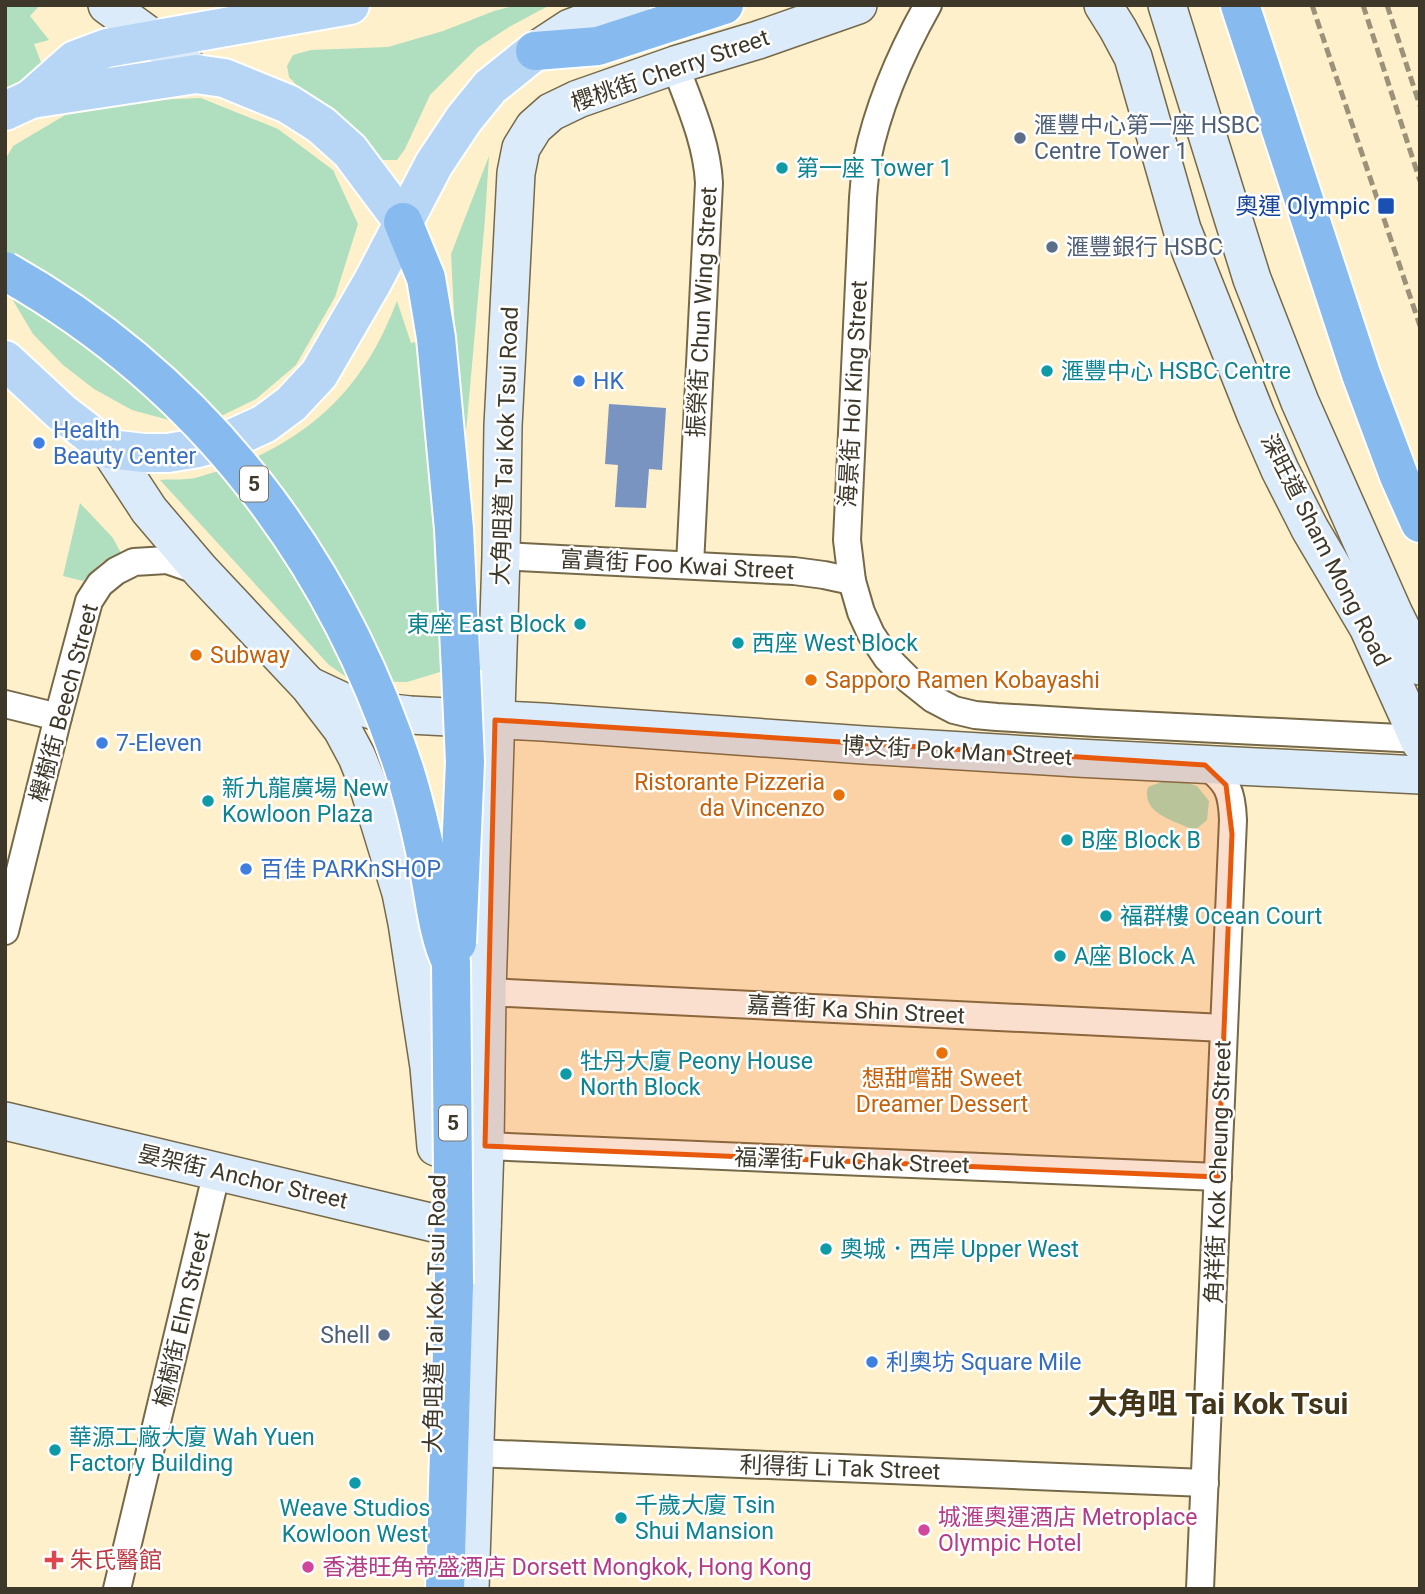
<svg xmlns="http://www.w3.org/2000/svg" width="1425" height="1594" viewBox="0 0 1425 1594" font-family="Roboto,'Noto Sans TC',sans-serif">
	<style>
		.green { fill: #afdfbf }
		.water { fill: #7a94c1 }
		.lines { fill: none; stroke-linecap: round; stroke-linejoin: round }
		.street-casing { stroke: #766949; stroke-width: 30 }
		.secondary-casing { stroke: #766949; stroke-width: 40 }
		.primary-casing { stroke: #fff; stroke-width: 42 }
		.highway-casing { stroke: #fff; stroke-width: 42 }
		.street { stroke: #fff; stroke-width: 26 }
		.secondary { stroke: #dbebfa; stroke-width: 37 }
		.primary { stroke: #b7d6f5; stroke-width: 38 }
		.highway { stroke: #87bbef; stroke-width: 38 }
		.rail { stroke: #9c9279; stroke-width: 5; stroke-dasharray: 10 5; stroke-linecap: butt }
		.highway-bridge-casing { stroke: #fff; stroke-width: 42; stroke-linecap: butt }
		.highway-bridge { stroke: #87bbef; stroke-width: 38 }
		.marked { fill: #e8590c; fill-opacity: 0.2; stroke: #e8590c; stroke-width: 5; stroke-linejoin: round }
		.service-dot { fill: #5c6f8a; stroke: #fff; stroke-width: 2.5 }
		.culture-dot { fill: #0f9aa8; stroke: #fff; stroke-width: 2.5 }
		.transit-dot { fill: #1a4fb4; stroke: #fff; stroke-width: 2.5 }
		.shop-dot { fill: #3f7fe0; stroke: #fff; stroke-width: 2.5 }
		.food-dot { fill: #e8710a; stroke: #fff; stroke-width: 2.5 }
		.hotel-dot { fill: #d1479c; stroke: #fff; stroke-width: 2.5 }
		.health-dot { fill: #e0444e; stroke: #fff; stroke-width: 2.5 }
		.labels { text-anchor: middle; stroke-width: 5; stroke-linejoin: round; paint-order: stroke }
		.shield { fill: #fff; stroke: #78746a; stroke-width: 2 }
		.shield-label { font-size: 21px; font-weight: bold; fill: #3e382a }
		.street-label { font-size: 23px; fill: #3e382a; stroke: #fff }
		.service-label { font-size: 23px; fill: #4e5e75; stroke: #fff; text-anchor: start }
		.culture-label { font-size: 23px; fill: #0d838f; stroke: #fff; text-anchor: start }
		.transit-label { font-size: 23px; fill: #164399; stroke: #fff; text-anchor: end }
		.shop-label { font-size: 23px; fill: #366cbe; stroke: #fff; text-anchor: start }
		.food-label { font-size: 23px; fill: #c56008; stroke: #fff; text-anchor: start }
		.hotel-label { font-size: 23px; fill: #b23c85; stroke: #fff; text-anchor: start }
		.health-label { font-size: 23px; fill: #be3a42; stroke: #fff; text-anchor: start }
		.district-label { font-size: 30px; font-weight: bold; fill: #433618; stroke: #fff }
	</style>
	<rect width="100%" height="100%" fill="#fff0cc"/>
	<g class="green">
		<polygon points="5,5 40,5 30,16 49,40 34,44 44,70 5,90"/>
		<polygon points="516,5 550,5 509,27 477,48 430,95 405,149 397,160 382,160 347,122 302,91 289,77 287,66 293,55 311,50 388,47 443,31 494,11"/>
		<polygon points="201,98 278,129 333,170 358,224 335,297 296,365 256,399 211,421 176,422 132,410 94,389 63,365 33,334 5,287 5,160 13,146 67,114 124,101"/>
		<path d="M489 156 485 219 462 477 450 669 407 682 352 681 329 665 160 480C169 479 179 480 187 479 194 479 201 476 208 474 267 459 325 423 360 372 376 350 387 326 397 301L411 343 455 334 451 254Z"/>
		<polygon points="80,503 113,538 121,553 102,562 83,581 63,576"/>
		<path d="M1172 778 1197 786 1209 801 1207 820 1195 830C1176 822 1140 813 1148 787Z"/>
	</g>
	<polygon class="water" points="609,404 666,408 662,470 649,469 646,508 615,507 618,465 605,464"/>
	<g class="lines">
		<defs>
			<g id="street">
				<path d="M928 5C901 53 878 106 867 160 865 173 864 185 863 198L847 540 852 581 861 612 871 634 887 658 908 679 933 699 954 710 975 715 997 717 1097 723 1420 739"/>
				<path d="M675 65C689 103 707 142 709 183L690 565"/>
				<polyline points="501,556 794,571 824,575 852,581"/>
				<polyline points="5,704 58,717"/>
				<polyline points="5,931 58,717 89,601 100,584 116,571 134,562 167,560 199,571"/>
				<polyline points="487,992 1224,1028"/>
				<polyline points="485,1146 1218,1177"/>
				<polyline points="475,1453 1205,1483"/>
				<polyline points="117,1589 217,1171"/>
				<path d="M1200 1589 1233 820C1232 792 1228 782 1205 765"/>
			</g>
			<g id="secondary">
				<polyline points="107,5 155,40 196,74"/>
				<polyline points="1103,5 1118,29 1133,57 1182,229 1256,415 1280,470 1310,529 1368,627 1420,742"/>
				<polyline points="1167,5 1252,279 1300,402 1394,614 1420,666"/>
				<polyline points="535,51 570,28 631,5"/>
				<polyline points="109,449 149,510 201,571 309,686 342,729 357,757 367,782 401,893 407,923 429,1067 436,1147"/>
				<polyline points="310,686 344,702 375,711 410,715 543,722 864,745 1077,758 1420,775"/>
				<polyline points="5,1121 438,1224 482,1226"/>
				<polyline points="470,1589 485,1146 487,992 501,556 503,426 516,173 521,148 534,127 551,112 578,99 675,65 758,40 858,5"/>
			</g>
			<g id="primary">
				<polyline points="31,99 196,74 224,78 288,104 321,125 350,151 403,222"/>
				<polyline points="5,111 31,99 75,60 107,48 350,5"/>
				<polyline points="5,360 61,412 109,449 144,453 168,453 198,448 231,439 264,424 291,404 319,374 373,281 434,164 464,119 490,87 535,51"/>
			</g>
			<g id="highway">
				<polyline points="1240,5 1361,374 1399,476 1420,523"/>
				<polyline points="535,51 598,46 724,5"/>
				<polyline points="403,222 426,278 436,338 454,529 461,671"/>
				<polyline points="445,1589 454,1284"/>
			</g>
		</defs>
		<use href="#street" class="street-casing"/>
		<use href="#secondary" class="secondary-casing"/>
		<use href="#primary" class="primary-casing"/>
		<use href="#highway" class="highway-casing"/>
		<use href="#street" class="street"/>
		<use href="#secondary" class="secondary"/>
		<use href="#primary" class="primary"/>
		<use href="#highway" class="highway"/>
		<g class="rail">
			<polyline points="1312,5 1420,326"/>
			<polyline points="1363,5 1420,181"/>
			<polyline points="1387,5 1420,106"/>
		</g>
		<defs>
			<g id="highway-bridge">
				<path d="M5 271C202 382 336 558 405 772 416 807 424 844 431 880 436 908 439 936 451 962L454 1284"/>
				<polyline points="457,943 465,762 461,671"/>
			</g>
		</defs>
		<use href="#highway-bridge" class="highway-bridge-casing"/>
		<use href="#highway-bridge" class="highway-bridge"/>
	</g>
	<path class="marked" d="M495 720 1205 765 1226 785 1232 834 1218 1177 485 1146Z"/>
	<g class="service-dot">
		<circle cx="1020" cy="138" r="7"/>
		<circle cx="1052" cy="247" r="7"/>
		<circle cx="384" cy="1335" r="7"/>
	</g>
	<g class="culture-dot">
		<circle cx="782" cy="168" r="7"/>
		<circle cx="1047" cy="371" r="7"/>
		<circle cx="580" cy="624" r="7"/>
		<circle cx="738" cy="643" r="7"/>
		<circle cx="208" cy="801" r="7"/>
		<circle cx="1067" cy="840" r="7"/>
		<circle cx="1106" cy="916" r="7"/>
		<circle cx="1060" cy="956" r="7"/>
		<circle cx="566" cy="1074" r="7"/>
		<circle cx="826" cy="1249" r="7"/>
		<circle cx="55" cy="1450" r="7"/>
		<circle cx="355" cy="1483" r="7"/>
		<circle cx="621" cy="1518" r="7"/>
	</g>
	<rect class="transit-dot" x="1377" y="197" width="18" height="18" rx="3.5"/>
	<g class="shop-dot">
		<circle cx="579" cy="381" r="7"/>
		<circle cx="39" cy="443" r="7"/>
		<circle cx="102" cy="743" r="7"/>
		<circle cx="246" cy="869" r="7"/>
		<circle cx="872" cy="1362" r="7"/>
	</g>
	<g class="food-dot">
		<circle cx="196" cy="655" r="7"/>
		<circle cx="811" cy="680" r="7"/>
		<circle cx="839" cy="795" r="7"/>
		<circle cx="942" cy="1053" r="7"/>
	</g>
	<g class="hotel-dot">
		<circle cx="924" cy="1530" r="7"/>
		<circle cx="308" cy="1567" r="7"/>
	</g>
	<path class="health-dot" d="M50.5 1549.5h7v7h7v7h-7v7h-7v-7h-7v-7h7z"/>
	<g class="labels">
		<g class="shield">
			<rect x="240" y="466.5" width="28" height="35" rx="5"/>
			<rect x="439" y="1105.5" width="28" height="35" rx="5"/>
		</g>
		<g class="shield-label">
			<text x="254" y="491">5</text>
			<text x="453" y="1130">5</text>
		</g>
		<g class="street-label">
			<text transform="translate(670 70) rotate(-19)" y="8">櫻桃街 Cherry Street</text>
			<text transform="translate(702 312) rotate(-87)" y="8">振榮街 Chun Wing Street</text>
			<text transform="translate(853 394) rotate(-87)" y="8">海景街 Hoi King Street</text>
			<text transform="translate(505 446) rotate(-88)" y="8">大角咀道 Tai Kok Tsui Road</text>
			<text transform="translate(1326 550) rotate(63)" y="8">深旺道 Sham Mong Road</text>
			<text transform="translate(677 565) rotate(3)" y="8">富貴街 Foo Kwai Street</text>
			<text transform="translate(64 703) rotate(-75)" y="8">櫸樹街 Beech Street</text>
			<text transform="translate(957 751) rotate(3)" y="8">博文街 Pok Man Street</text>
			<text transform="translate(856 1010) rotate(3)" y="8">嘉善街 Ka Shin Street</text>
			<text transform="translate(852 1161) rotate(2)" y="8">福澤街 Fuk Chak Street</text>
			<text transform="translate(1218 1172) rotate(-88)" y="8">角祥街 Kok Cheung Street</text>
			<text transform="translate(243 1177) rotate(13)" y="8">晏架街 Anchor Street</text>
			<text transform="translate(435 1314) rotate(-89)" y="8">大角咀道 Tai Kok Tsui Road</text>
			<text transform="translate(182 1319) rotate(-77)" y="8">榆樹街 Elm Street</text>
			<text transform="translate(840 1468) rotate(2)" y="8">利得街 Li Tak Street</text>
		</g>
		<g class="service-label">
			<text x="1034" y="133">滙豐中心第一座 HSBC<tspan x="1034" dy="26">Centre Tower 1</tspan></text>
			<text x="1066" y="255">滙豐銀行 HSBC</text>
			<text x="370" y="1343" text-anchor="end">Shell</text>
		</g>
		<g class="culture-label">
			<text x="796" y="176">第一座 Tower 1</text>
			<text x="1061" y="379">滙豐中心 HSBC Centre</text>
			<text x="566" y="632" text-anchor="end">東座 East Block</text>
			<text x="752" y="651">西座 West Block</text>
			<text x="222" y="796">新九龍廣場 New<tspan x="222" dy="26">Kowloon Plaza</tspan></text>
			<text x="1081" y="848">B座 Block B</text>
			<text x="1120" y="924">福群樓 Ocean Court</text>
			<text x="1074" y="964">A座 Block A</text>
			<text x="580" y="1069">牡丹大廈 Peony House<tspan x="580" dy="26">North Block</tspan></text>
			<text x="840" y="1257">奧城．西岸 Upper West</text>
			<text x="69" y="1445">華源工廠大廈 Wah Yuen<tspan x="69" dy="26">Factory Building</tspan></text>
			<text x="635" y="1513">千歲大廈 Tsin<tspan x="635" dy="26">Shui Mansion</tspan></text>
			<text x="355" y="1516" text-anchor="middle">Weave Studios<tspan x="355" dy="26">Kowloon West</tspan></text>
		</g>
		<g class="transit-label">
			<text x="1370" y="214">奧運 Olympic</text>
		</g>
		<g class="shop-label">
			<text x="593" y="389">HK</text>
			<text x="53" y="438">Health<tspan x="53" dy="26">Beauty Center</tspan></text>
			<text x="116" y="751">7-Eleven</text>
			<text x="260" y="877">百佳 PARKnSHOP</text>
			<text x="886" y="1370">利奧坊 Square Mile</text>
		</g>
		<g class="food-label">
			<text x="210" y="663">Subway</text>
			<text x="825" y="688">Sapporo Ramen Kobayashi</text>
			<text x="825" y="790" text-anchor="end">Ristorante Pizzeria<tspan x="825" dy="26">da Vincenzo</tspan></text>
			<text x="942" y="1086" text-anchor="middle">想甜嚐甜 Sweet<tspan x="942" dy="26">Dreamer Dessert</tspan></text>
		</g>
		<g class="hotel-label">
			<text x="938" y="1525">城滙奧運酒店 Metroplace<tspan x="938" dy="26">Olympic Hotel</tspan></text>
			<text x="322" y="1575">香港旺角帝盛酒店 Dorsett Mongkok, Hong Kong</text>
		</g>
		<g class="health-label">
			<text x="70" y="1568">朱氏醫館</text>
		</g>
		<g class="district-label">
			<text x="1218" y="1414">大角咀 Tai Kok Tsui</text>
		</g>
	</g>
	<rect width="1425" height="1594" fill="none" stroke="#3e382a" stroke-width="14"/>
</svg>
